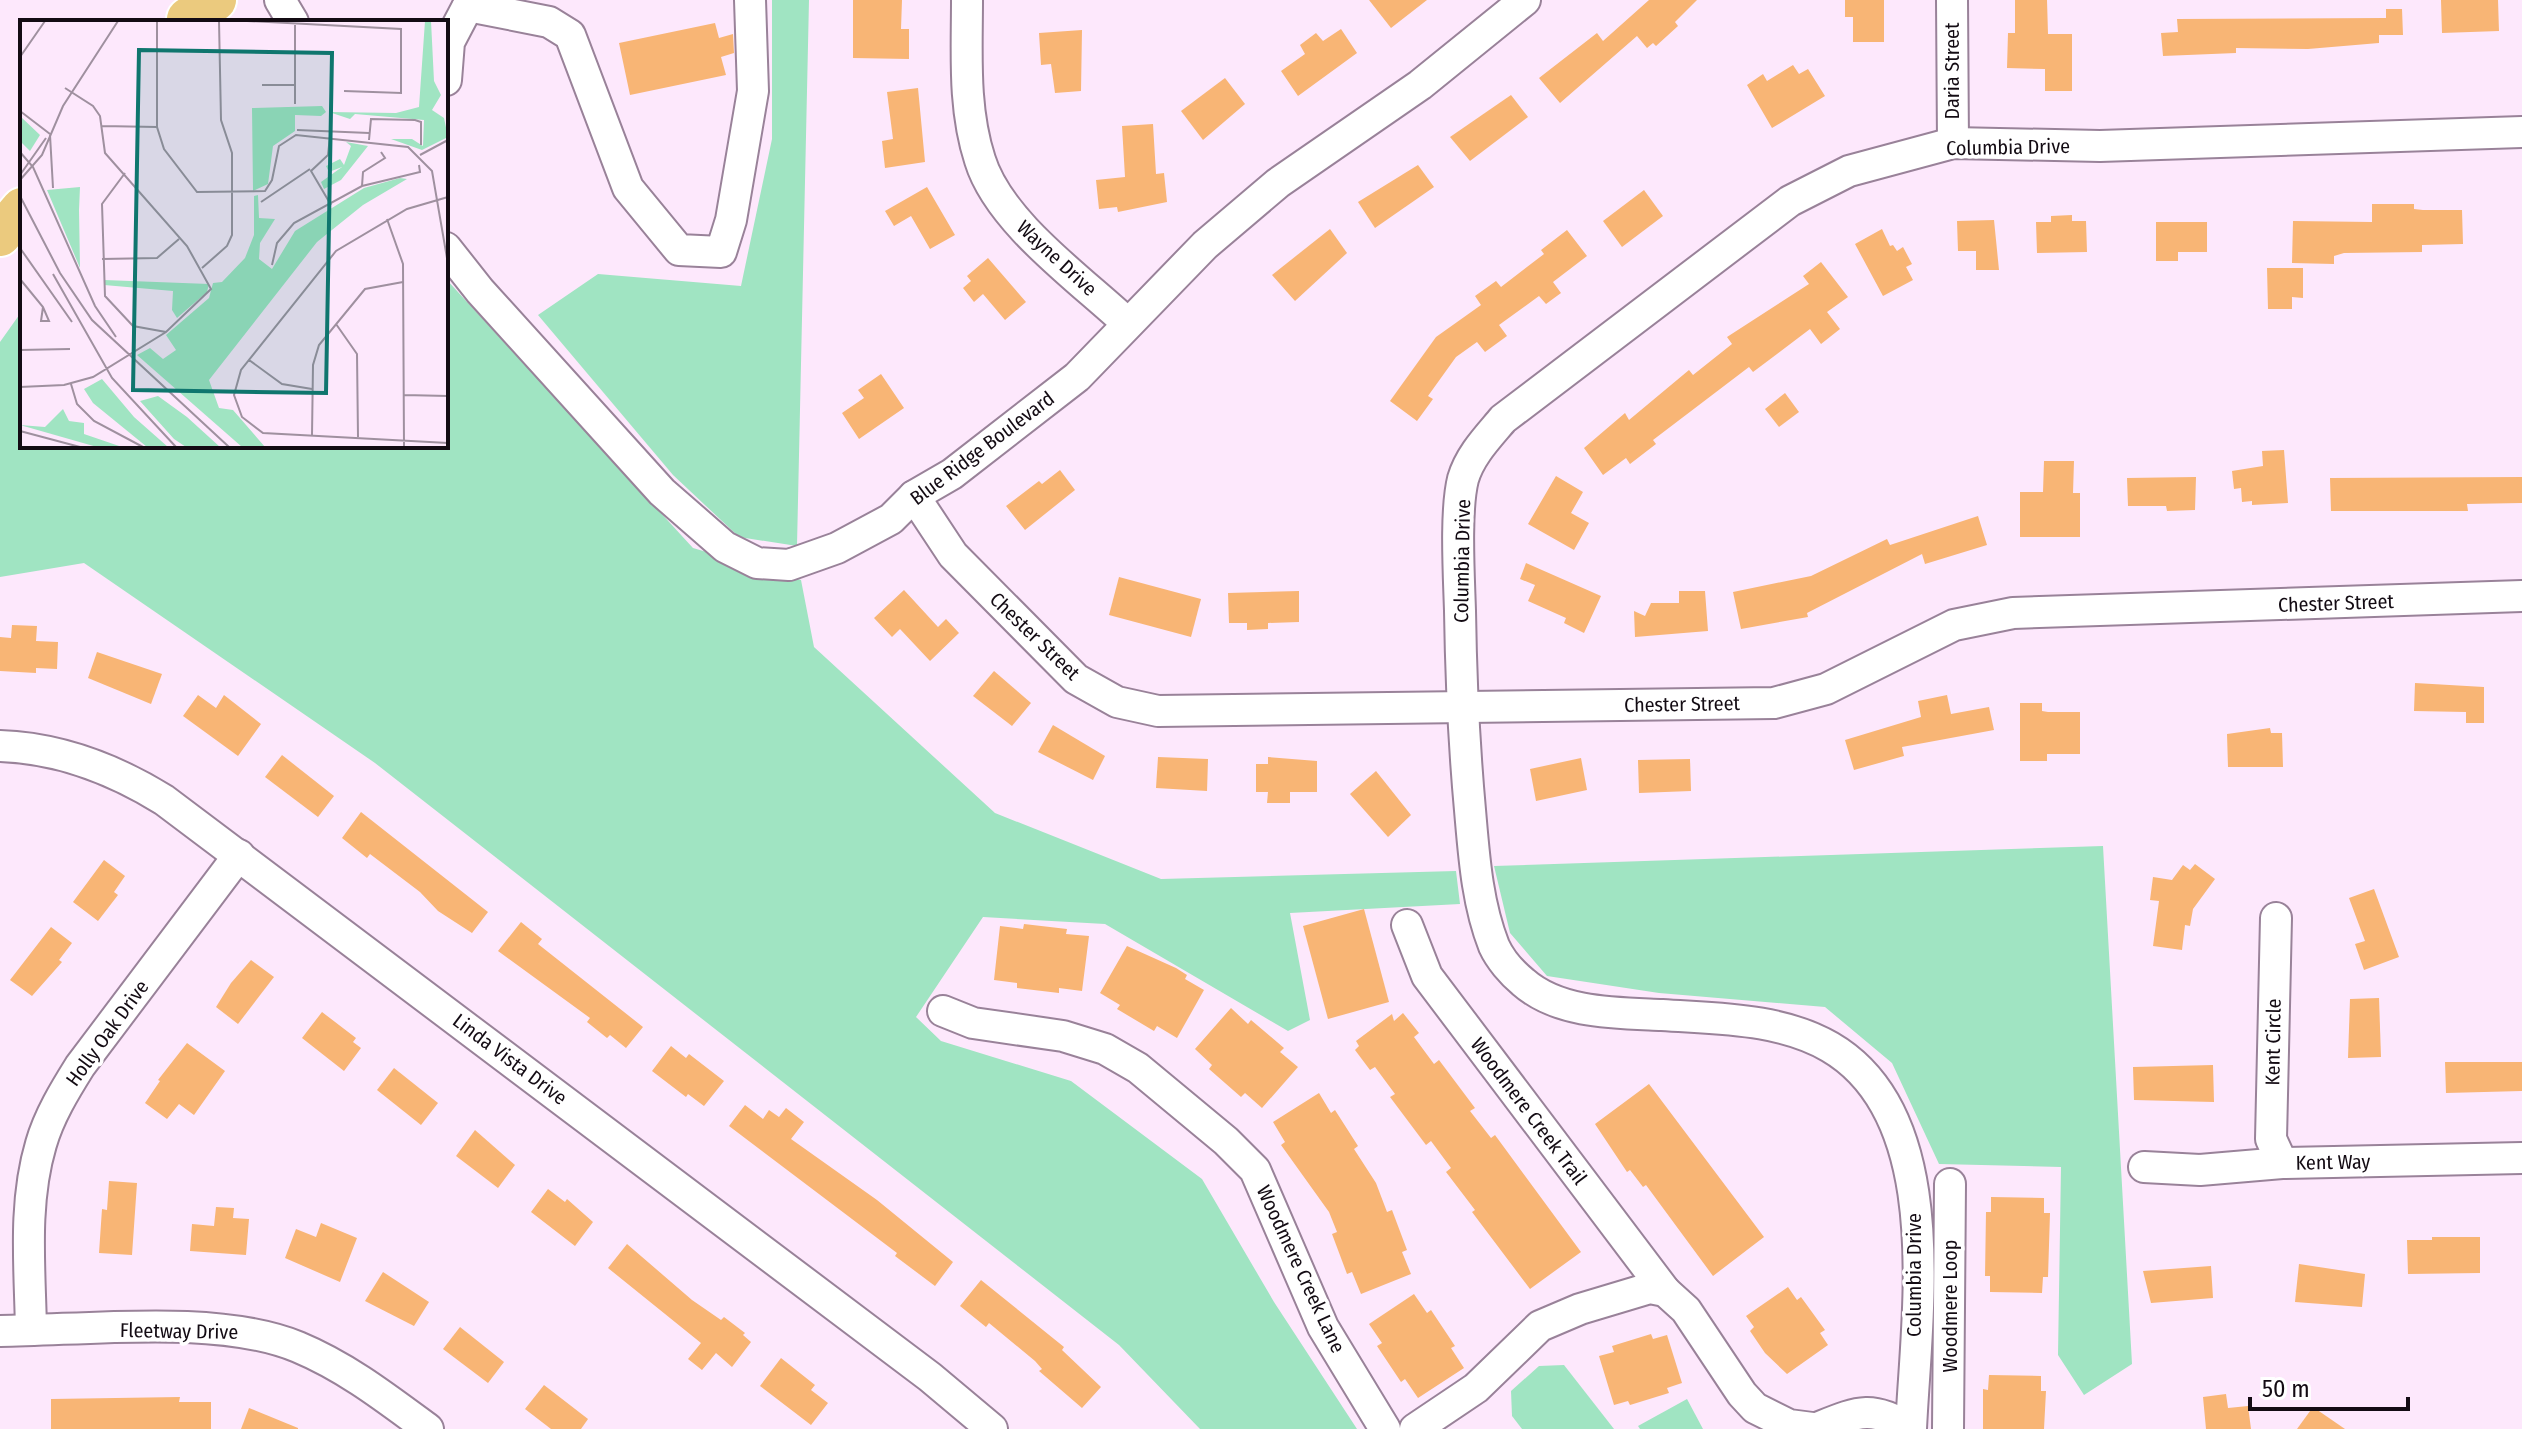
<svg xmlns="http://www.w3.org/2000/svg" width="2522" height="1429" viewBox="0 0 2522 1429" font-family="'Fira Sans Condensed',sans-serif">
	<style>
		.green { fill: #a0e4c2 }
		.building { fill: #f8b575 }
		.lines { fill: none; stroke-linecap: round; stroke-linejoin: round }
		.minor-casing { stroke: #998299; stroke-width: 34 }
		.highway-casing { stroke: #fff; stroke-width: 46 }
		.minor { stroke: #fff; stroke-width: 30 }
		.highway { stroke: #ebca7e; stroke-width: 42 }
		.labels { text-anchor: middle; stroke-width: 7; stroke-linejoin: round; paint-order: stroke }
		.street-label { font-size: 20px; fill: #130b13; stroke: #fff }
		.inset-road { fill: none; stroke: #9f909f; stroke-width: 2 }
		.view { fill: #0f766e; fill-opacity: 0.15; stroke: #0f766e; stroke-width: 4 }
		.inset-edge { fill: none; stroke: #130b13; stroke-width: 4 }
	</style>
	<rect width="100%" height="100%" fill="#fde8fc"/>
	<g class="green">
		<polygon points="772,0 809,0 797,546 739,537 673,475 538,315 598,274 741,286 772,139"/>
		<polygon points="446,279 693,548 801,580 814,647 995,813 1161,879 1456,871 1460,904 1290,913 1310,1020 1288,1031 1105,924 983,917 916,1017 941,1041 1071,1081 1202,1179 1274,1302 1357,1429 1200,1429 1119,1345 375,763 84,563 0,577 0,342 22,311 22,446 446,446"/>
		<polygon points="2103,846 2132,1364 2084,1395 2058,1355 2061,1167 1939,1164 1892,1063 1825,1007 1659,993 1547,976 1510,933 1494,866"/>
		<polygon points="1564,1365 1614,1429 1522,1429 1512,1416 1511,1391 1539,1366"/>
		<polygon points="1687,1399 1703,1429 1640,1429 1638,1426"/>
	</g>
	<g class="building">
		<polygon points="853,0 902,0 901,29 909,29 909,59 853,58"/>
		<polygon points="1369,0 1427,0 1391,28"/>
		<polygon points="1649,0 1697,0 1675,22 1678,26 1656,46 1653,43 1647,48 1637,36 1560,103 1539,78 1597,33 1603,41"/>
		<polygon points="1845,0 1884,0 1884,42 1853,42 1853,17 1845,17"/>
		<polygon points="2015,0 2047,0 2048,34 2072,34 2072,91 2045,91 2045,69 2007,68 2008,33 2015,33"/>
		<polygon points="2441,0 2498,0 2499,31 2442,33"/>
		<polygon points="2386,9 2402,9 2403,35 2379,35 2379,43 2308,49 2236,48 2236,53 2163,56 2161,33 2178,32 2177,19 2386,18"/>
		<polygon points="715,23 719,38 733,34 734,53 721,57 726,75 630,95 619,43"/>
		<polygon points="1341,29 1357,53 1298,96 1281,71 1305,54 1300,45 1316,33 1323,41"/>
		<polygon points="1082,30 1081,91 1055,93 1051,64 1041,65 1039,33"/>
		<polygon points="1793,65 1799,74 1808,69 1825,96 1772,128 1747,85 1763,74 1767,81"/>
		<polygon points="1225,78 1245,104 1203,140 1181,111"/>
		<polygon points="918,88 925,162 885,168 882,141 893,139 887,92"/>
		<polygon points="1511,95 1528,117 1470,161 1450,137"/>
		<polygon points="1153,124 1156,174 1164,173 1167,202 1118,212 1117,207 1099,209 1096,180 1125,177 1122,126"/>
		<polygon points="1418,165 1434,187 1375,228 1358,202"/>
		<polygon points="927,187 955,235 930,249 911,216 894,226 885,211"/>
		<polygon points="1644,190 1663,216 1622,247 1603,221"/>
		<polygon points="2372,204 2414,204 2414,209 2423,210 2462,210 2463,244 2422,245 2422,252 2344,253 2334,256 2334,264 2292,263 2293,221 2372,222"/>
		<polygon points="2072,215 2072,221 2086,221 2087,252 2037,253 2036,222 2051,222 2051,216"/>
		<polygon points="1994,220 1999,270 1976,270 1976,251 1958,251 1957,221"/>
		<polygon points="2156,222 2207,222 2207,252 2178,252 2178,261 2156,261"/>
		<polygon points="1330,229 1347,253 1295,301 1272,275"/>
		<polygon points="1882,229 1890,246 1893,245 1897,251 1903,247 1912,264 1906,267 1913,280 1883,296 1855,244"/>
		<polygon points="1567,230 1587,256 1553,282 1561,293 1546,304 1539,296 1499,325 1507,336 1485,352 1477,342 1456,357 1428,396 1433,399 1417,421 1390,401 1436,337 1481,305 1475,296 1496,281 1501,287 1544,254 1541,250"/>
		<polygon points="988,258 1026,302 1005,320 983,294 974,302 963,288 971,281 967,276"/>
		<polygon points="1821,262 1848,297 1827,312 1840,329 1821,344 1810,329 1753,372 1749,367 1653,440 1656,444 1630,464 1626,458 1603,475 1584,448 1625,413 1629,420 1689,370 1693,375 1732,344 1727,337 1809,284 1803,276"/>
		<polygon points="2267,268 2303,268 2303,298 2292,297 2292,309 2268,309"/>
		<polygon points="881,374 904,408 859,439 842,413 864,398 858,390"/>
		<polygon points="1785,393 1799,412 1779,427 1765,409"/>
		<polygon points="2284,450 2288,503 2252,505 2252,501 2242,502 2241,488 2234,489 2232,471 2263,466 2262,451"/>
		<polygon points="2044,461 2074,461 2073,493 2080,493 2080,537 2020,537 2020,492 2043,492"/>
		<polygon points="1060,470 1075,490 1025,530 1006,506 1039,481 1042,484"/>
		<polygon points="1556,476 1583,492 1571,513 1589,523 1574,550 1528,524"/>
		<polygon points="2196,477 2195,510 2167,511 2166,506 2128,506 2127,478"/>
		<polygon points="2522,477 2522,503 2467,504 2468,511 2331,511 2330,478"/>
		<polygon points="1978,516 1987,545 1925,564 1922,554 1807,613 1808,617 1741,629 1733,592 1811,576 1887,539 1890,545"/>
		<polygon points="1526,563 1601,596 1584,633 1564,623 1566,618 1528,601 1535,585 1520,579"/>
		<polygon points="1119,577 1201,599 1191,637 1109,615"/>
		<polygon points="904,590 938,627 946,619 959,633 930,661 900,629 892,637 874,618"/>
		<polygon points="1299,591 1299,622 1268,623 1268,629 1247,630 1247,623 1229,623 1228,593"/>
		<polygon points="1679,591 1705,591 1708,631 1635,637 1634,611 1645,616 1651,603 1679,603"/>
		<polygon points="12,625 37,626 36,641 58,642 57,669 36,668 36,673 0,671 0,637 11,638"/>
		<polygon points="97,652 162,674 151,704 88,678"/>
		<polygon points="994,671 1031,703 1012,726 973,696"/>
		<polygon points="2415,683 2484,687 2484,723 2466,723 2466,712 2414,711"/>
		<polygon points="198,695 216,708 224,695 261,724 238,756 183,716"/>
		<polygon points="1947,695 1951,714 1989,707 1994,730 1902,747 1904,756 1854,770 1845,740 1921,717 1918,701"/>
		<polygon points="2020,703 2042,703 2042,711 2048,712 2080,712 2080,754 2047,754 2047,761 2020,761"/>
		<polygon points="1053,725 1105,756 1093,780 1038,752"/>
		<polygon points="2270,728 2271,733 2282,733 2283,767 2228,767 2227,734"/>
		<polygon points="282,755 334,796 318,817 265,777"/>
		<polygon points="1158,757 1208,759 1207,791 1156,788"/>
		<polygon points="1268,757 1317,761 1317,792 1290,792 1290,803 1267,803 1268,792 1256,792 1256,764 1268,764"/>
		<polygon points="1581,758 1587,790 1536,801 1530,769"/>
		<polygon points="1690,759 1691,791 1639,793 1638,760"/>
		<polygon points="1376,771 1411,815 1388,837 1350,794"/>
		<polygon points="361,812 488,912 472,933 438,911 420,892 370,854 367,858 342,838"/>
		<polygon points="104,860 125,876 114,892 118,895 98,921 73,902"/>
		<polygon points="2195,864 2215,879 2193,909 2190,926 2185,925 2182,950 2153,946 2159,901 2150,900 2153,877 2172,880 2183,865 2190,870"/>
		<polygon points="2374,889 2399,957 2364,970 2355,944 2365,941 2349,898"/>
		<polygon points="1364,909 1389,1002 1328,1019 1303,926"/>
		<polygon points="521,922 542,939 538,944 643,1027 626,1048 610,1035 607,1038 587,1022 590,1018 498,951"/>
		<polygon points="1024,924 1067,929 1066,934 1089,936 1082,991 1059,988 1059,993 1017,988 1017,983 994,980 1000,926 1023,929"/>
		<polygon points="51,927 72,943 59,960 62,962 32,996 10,980"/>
		<polygon points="1127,946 1176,968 1187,975 1185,979 1204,990 1177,1038 1157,1026 1154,1031 1117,1009 1120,1005 1100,993"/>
		<polygon points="251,960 274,977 238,1024 216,1007 231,983"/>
		<polygon points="2379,998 2381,1057 2348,1058 2350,999"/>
		<polygon points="1231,1008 1248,1024 1251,1020 1284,1048 1280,1052 1298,1067 1262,1108 1245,1093 1241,1097 1209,1069 1212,1065 1195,1049"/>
		<polygon points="322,1012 356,1038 353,1042 361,1048 344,1071 302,1038"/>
		<polygon points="1403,1013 1419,1033 1414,1037 1434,1064 1439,1060 1475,1108 1470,1111 1491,1138 1495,1135 1581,1252 1530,1289 1472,1212 1475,1210 1446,1172 1451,1168 1431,1141 1426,1145 1390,1097 1395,1094 1375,1067 1370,1070 1355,1050 1359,1046 1356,1041 1392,1014 1394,1021"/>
		<polygon points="187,1043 225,1071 194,1115 179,1104 167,1119 145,1103 160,1081 158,1080"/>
		<polygon points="671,1046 686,1058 689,1054 724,1081 704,1106 688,1094 686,1097 652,1071"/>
		<polygon points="2445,1062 2522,1062 2522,1091 2446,1093"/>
		<polygon points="2213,1065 2214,1102 2134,1100 2133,1067"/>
		<polygon points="394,1068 438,1103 421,1125 377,1090"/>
		<polygon points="1649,1084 1764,1237 1713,1276 1646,1185 1643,1187 1630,1170 1627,1172 1595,1124"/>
		<polygon points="1319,1093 1331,1113 1335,1110 1358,1146 1354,1149 1376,1183 1387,1212 1392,1210 1407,1250 1402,1252 1411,1274 1361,1294 1352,1272 1347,1274 1332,1234 1337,1232 1329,1212 1281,1145 1285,1142 1273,1122"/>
		<polygon points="745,1105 763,1119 769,1110 779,1117 786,1108 804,1122 791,1139 877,1200 953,1262 935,1286 895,1256 897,1253 729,1126"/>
		<polygon points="475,1130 515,1165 498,1188 456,1156"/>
		<polygon points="109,1181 137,1183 132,1255 99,1253 102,1209 107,1210"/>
		<polygon points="548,1189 565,1202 567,1199 593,1222 575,1246 531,1212"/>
		<polygon points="1991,1197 2044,1198 2044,1213 2050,1213 2048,1277 2043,1277 2042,1293 1990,1292 1990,1276 1985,1276 1986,1212 1991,1212"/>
		<polygon points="216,1207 234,1208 233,1218 249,1219 246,1255 190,1251 192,1224 214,1226"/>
		<polygon points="321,1223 357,1238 340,1282 285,1258 296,1229 316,1237"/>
		<polygon points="2432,1237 2480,1237 2480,1273 2408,1274 2407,1240 2432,1240"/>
		<polygon points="627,1244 692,1300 721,1320 724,1317 745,1333 743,1335 751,1342 732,1367 716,1353 702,1370 688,1359 701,1343 608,1268"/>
		<polygon points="2299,1264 2365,1274 2362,1307 2295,1302"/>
		<polygon points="2211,1266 2213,1298 2151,1303 2143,1271"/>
		<polygon points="383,1272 429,1302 414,1326 365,1301"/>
		<polygon points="981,1280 1064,1347 1062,1350 1101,1387 1082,1408 1039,1371 1042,1369 1035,1361 989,1323 986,1327 960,1306"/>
		<polygon points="1788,1287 1797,1300 1801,1297 1825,1330 1820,1333 1828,1345 1787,1374 1765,1353 1750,1331 1754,1327 1746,1316"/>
		<polygon points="1414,1294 1427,1313 1431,1310 1455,1346 1451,1348 1464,1368 1418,1398 1405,1379 1401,1382 1377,1346 1382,1343 1369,1324"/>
		<polygon points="460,1327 504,1362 488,1383 443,1349"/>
		<polygon points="1651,1334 1653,1339 1667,1335 1682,1383 1667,1388 1669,1393 1630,1405 1628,1401 1614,1405 1599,1356 1614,1352 1612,1346"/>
		<polygon points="781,1358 815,1385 811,1390 828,1403 811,1425 760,1386"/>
		<polygon points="1989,1375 2041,1376 2041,1391 2046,1391 2044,1429 1983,1429 1983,1389 1988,1390"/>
		<polygon points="544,1385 588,1419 581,1429 551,1429 525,1409"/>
		<polygon points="2226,1394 2228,1408 2248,1406 2251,1429 2206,1429 2203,1397"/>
		<polygon points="180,1397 179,1402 211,1402 211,1429 51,1429 51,1399"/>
		<polygon points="2313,1407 2345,1429 2297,1429"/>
		<polygon points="249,1408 298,1428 298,1429 241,1429"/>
	</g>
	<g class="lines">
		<defs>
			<g id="minor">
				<polyline points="280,0 293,22"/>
				<path d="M967 0C967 53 963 108 980 160 999 222 1080 279 1127 323"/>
				<polyline points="1952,0 1953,143"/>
				<polyline points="468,6 549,22 570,35 628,188 679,250 721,252 731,220 753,91 750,0"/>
				<polyline points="446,80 449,42 471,0"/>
				<polyline points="446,248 480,291 662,492 725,547 757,563 789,565 837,548 891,519 914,496 952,474 1077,377 1205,245 1278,183 1420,85 1525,0"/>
				<polyline points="914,496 953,555 1076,679 1117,702 1158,711 1774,703 1826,689 1954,625 2013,613 2522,596"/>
				<path d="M0 746C60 748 114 769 164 800L930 1377 992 1429"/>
				<polyline points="2276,918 2271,1139 2282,1163"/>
				<polyline points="1407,925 1427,976 1665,1291"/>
				<polyline points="943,1011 973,1023 1063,1036 1105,1049 1138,1068 1226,1141 1255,1170 1323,1327 1385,1429"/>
				<polyline points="2144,1167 2200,1170 2282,1163 2522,1158"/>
				<path d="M31 1330C30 1269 23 1204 41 1144 49 1116 65 1090 80 1066L239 855"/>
				<path d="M0 1331C88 1330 218 1314 298 1347 346 1367 386 1398 428 1429"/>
				<path d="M1817 1428C1857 1412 1872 1404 1910 1429"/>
				<polyline points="1415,1429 1476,1388 1540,1326 1580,1309 1650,1288 1665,1291 1686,1310 1742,1394 1755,1408 1789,1425 1820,1429"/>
				<path d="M1911 1429C1916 1315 1948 1116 1830 1047 1780 1018 1718 1019 1662 1015 1617 1013 1559 1014 1523 982 1512 973 1500 959 1494 946 1477 903 1474 856 1470 810 1464 744 1461 678 1460 611 1459 577 1455 511 1463 479 1470 455 1488 437 1503 419L1790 201 1849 171 1953 143 2100 146 2522 132"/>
				<polyline points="1948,1429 1950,1184"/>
			</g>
			<g id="highway">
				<polyline points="188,19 215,0"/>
				<polyline points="0,235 22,209"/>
			</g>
		</defs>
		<use href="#minor" class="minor-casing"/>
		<use href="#highway" class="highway-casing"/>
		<use href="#minor" class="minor"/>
		<use href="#highway" class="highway"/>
	</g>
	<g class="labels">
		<g class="street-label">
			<text transform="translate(1952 71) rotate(-90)" y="7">Daria Street</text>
			<text transform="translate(2008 147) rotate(-1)" y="7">Columbia Drive</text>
			<text transform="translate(1057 258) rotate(43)" y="7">Wayne Drive</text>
			<text transform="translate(982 448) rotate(-37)" y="7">Blue Ridge Boulevard</text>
			<text transform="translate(1462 561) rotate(-89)" y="7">Columbia Drive</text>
			<text transform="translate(2336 603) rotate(-2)" y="7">Chester Street</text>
			<text transform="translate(1035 636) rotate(44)" y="7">Chester Street</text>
			<text transform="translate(1682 704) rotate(-1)" y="7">Chester Street</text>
			<text transform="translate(107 1033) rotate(-54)" y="7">Holly Oak Drive</text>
			<text transform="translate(2273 1042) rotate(-89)" y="7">Kent Circle</text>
			<text transform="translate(510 1059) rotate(37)" y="7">Linda Vista Drive</text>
			<text transform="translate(1529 1111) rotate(53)" y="7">Woodmere Creek Trail</text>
			<text transform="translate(2333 1162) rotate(-1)" y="7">Kent Way</text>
			<text transform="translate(1301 1269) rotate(65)" y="7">Woodmere Creek Lane</text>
			<text transform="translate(1914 1275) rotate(-90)" y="7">Columbia Drive</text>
			<text transform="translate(1950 1306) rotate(-90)" y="7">Woodmere Loop</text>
			<text transform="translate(179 1331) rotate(1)" y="7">Fleetway Drive</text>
		</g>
	</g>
	<g transform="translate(20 20)">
		<rect width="428" height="428" fill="#fde8fc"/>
		<path d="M405 1H411L414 61 421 75 412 90 424 98 428 117 402 130 371 119H392L403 126 404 100 335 94 330 99 309 92 376 93 399 87ZM302 86 306 92 301 96 275 95V111L253 126 248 164 233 171 232 88ZM0 96 20 115 10 131 0 121ZM326 122 348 126 321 160 304 169 301 162 322 147 309 152 306 146 320 139 324 145 331 126ZM380 158 387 159 343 185 297 222 189 360 199 388 213 390 245 427H222L117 335 130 328 143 339 156 330 146 315 189 278 193 263 202 262 225 238 234 215V176L238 175 239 198 255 199 240 223 239 239 252 249 275 211 344 168ZM60 167 59 190 60 248 27 170ZM84 260 189 264 187 272 157 298 152 290 153 271 84 265ZM82 359 114 397 148 427H127L73 383 64 369ZM138 376 167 397 200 427H166L154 419 120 381ZM43 389 49 401 64 403V414L102 427H77L0 405 25 407Z" fill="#a0e4c2"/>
		<path class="inset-road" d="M137 1V107L144 129 177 172 245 171 252 160 259 126 276 115 388 127 412 151 428 244M227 1 381 9V73L324 71M275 5V84M0 37 25 1M242 65H275M0 91 30 114M82 106 137 107M277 110 349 113M30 115 33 168M310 116 308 135 291 151 311 185M349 120 351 99 395 100 401 102V125M0 132 13 147 75 286 96 317M400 135 428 120M105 153 82 184 85 276 113 306 146 312M0 155 26 118M0 160 22 135 43 86 98 1M342 166 343 152 365 138 361 132M0 176 40 253 72 300 209 427M428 177 387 189 316 231 221 350 214 375 222 397 243 413 428 423M241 182 290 149M367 199 383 244 384 427M0 228 52 302M82 239 137 238 159 219M252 245 257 223 274 203 342 166 400 152 399 145M182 248 207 226 212 215V133L201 100 199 1M33 254 92 358 156 427M0 259 23 287 29 301H21L23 287M316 304 337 334 338 417M0 330 50 329M229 340 262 364 292 369M51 364 57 384 74 401 123 427M0 367 44 365 73 357 146 312 191 269 167 226 85 133 80 96 73 86 45 68M384 375 428 376M0 411 60 427M292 415 293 345 299 325 345 269 383 262"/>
		<path class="view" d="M119 30 312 33 306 373 113 370Z"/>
		<rect width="428" height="428" class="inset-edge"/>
	</g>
	<path d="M2250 1397v12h158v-12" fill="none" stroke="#130b13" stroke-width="4"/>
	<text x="2262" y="1397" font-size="24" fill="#130b13" stroke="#ffffff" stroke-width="6" paint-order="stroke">50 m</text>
</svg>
